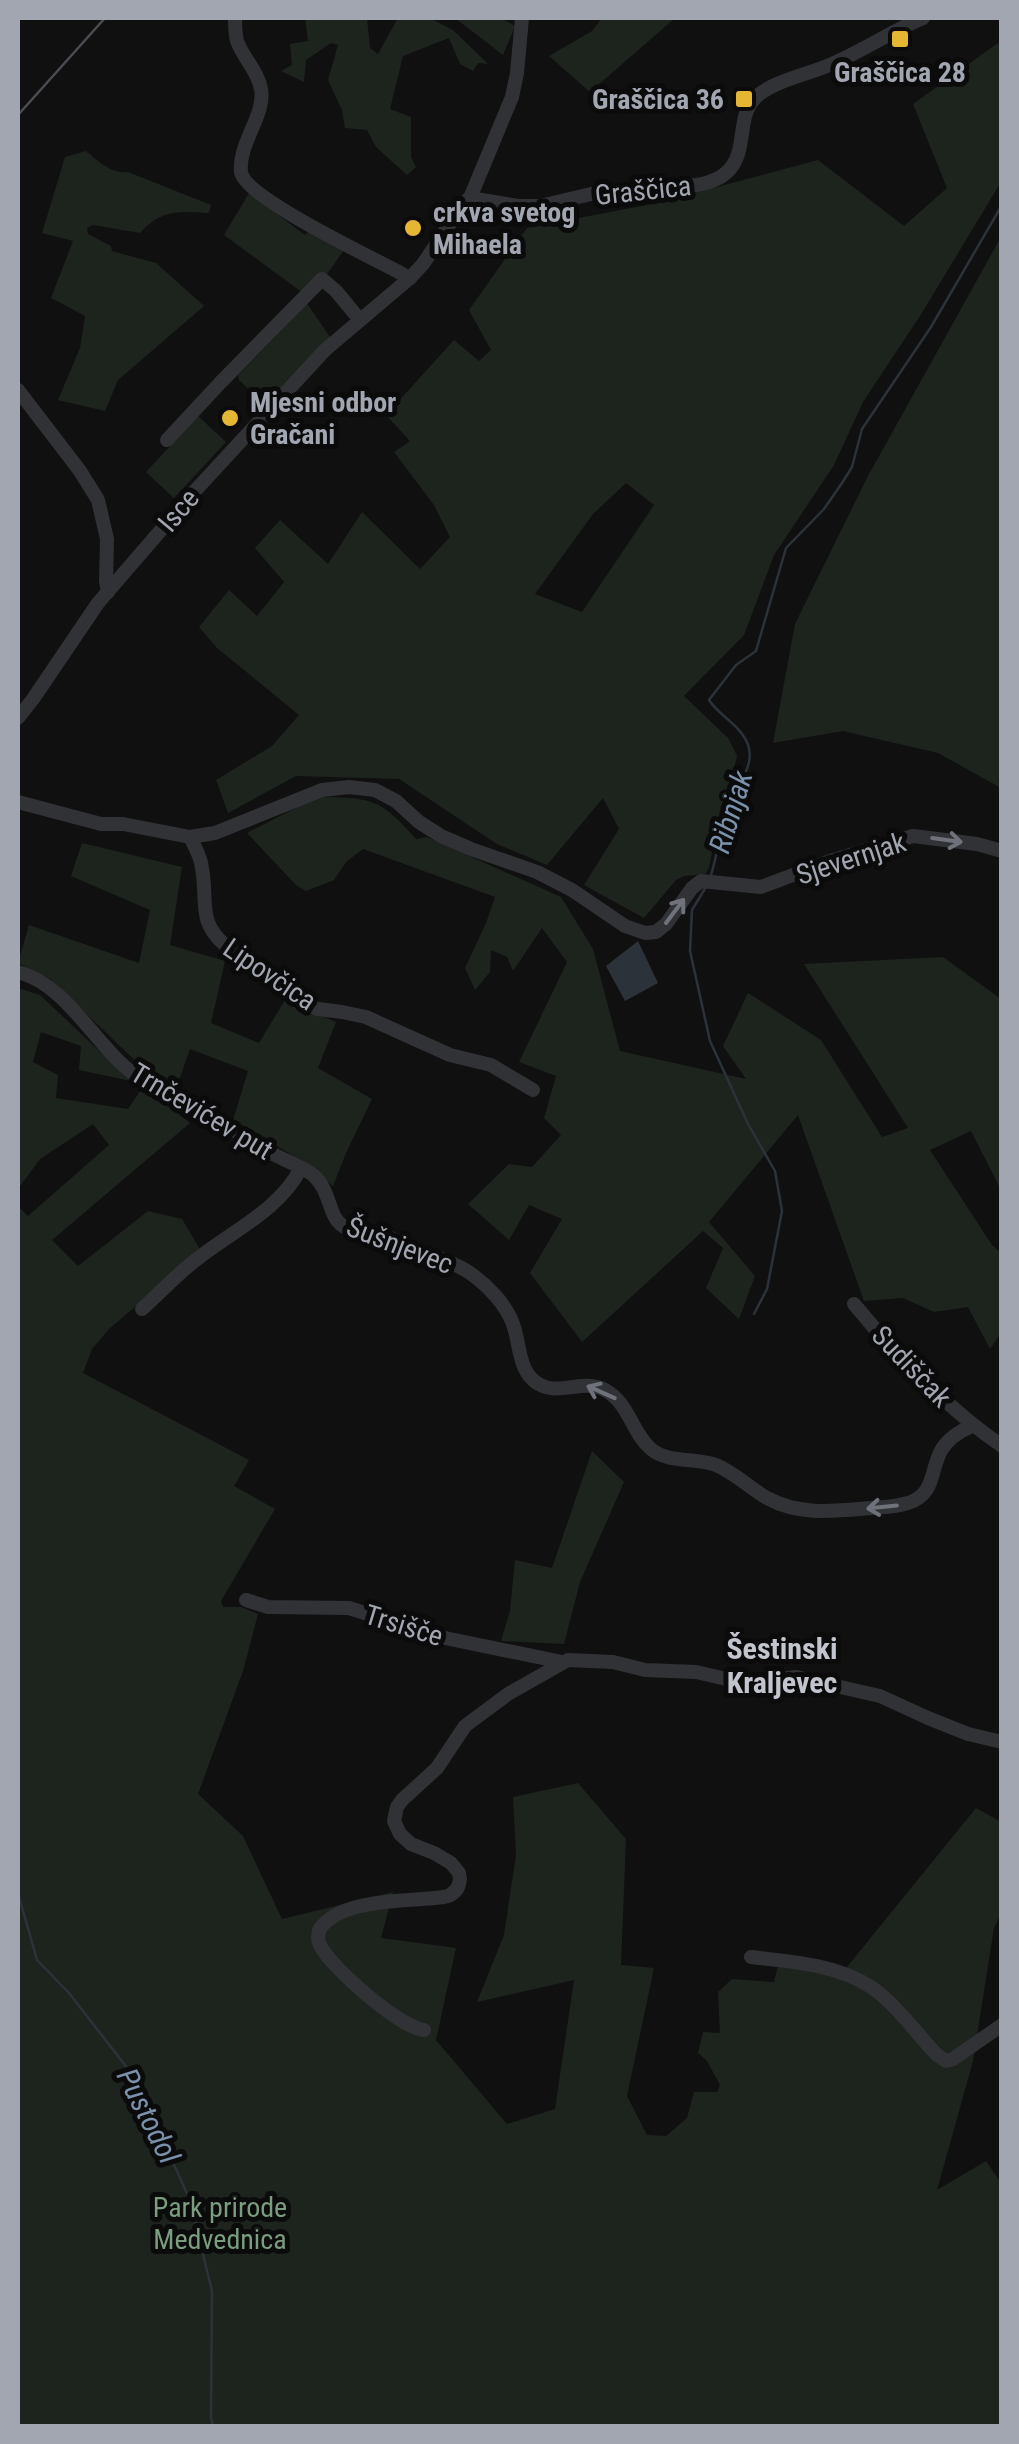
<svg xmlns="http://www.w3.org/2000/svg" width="1019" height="2444" viewBox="0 0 1019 2444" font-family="'Roboto Condensed',sans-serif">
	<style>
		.green { fill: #1d241e; fill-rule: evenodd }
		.water { fill: #2b3239 }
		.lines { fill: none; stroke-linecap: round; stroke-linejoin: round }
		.stream { stroke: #2b3239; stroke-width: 2.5 }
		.minor { stroke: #313236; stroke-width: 14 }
		.tram { stroke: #4b4c51; stroke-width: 2.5 }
		.oneway { stroke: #6f727a }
		.poi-dot { fill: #e5b634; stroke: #0b0b0c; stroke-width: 4 }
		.labels { text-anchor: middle; stroke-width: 10; stroke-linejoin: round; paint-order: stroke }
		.poi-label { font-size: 28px; font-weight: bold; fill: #a2a6b1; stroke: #0b0b0c; text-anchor: start }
		.street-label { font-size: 28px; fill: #a2a6b1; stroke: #0b0b0c }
		.park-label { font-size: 28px; fill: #7a9c7f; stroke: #0b0b0c }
		.water-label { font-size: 30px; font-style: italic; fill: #7b91ab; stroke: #0b0b0c }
		.neighbourhood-label { font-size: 30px; font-weight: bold; fill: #c3c5ce; stroke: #0b0b0c }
	</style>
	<rect width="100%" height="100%" fill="#101011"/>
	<g class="green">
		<polygon points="305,18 332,20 336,18 367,18 370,48 378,54 398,18 429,18 453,30 488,64 478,63 473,71 460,64 449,38 403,56 390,109 411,117 411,157 416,167 407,175 376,147 367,130 345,128 342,110 328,80 338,45 331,43 306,60 304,82 281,71 292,65 290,44 308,41"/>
		<polygon points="455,18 501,18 515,26 503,55"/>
		<polygon points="602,18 675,18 590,92 549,56 592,31"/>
		<path d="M998 43 1002 48 1001 182 920 316 863 402 834 465 774 555 744 635 684 696 728 738 737 756 728 795 721 806 709 868 705 874 684 876 676 880 644 918 584 885 619 829 603 798 547 865 497 844 399 779 296 776 228 813 216 780 272 746 299 715 217 648 199 627 229 590 257 616 284 582 255 548 280 520 328 564 362 512 420 569 450 537 434 505 394 452 410 441 386 415 454 340 479 361 491 350 469 310 527 228 657 203 818 160 904 226 947 188 913 104ZM626 483 654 505 582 612 535 594 593 514Z"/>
		<path d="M86 151C98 161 111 174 128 172L211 205 209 213C180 211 161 209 140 233L93 225 87 228 88 234 111 246 112 251 156 263 204 306 118 380 105 411 58 400 80 348 85 316 51 298 73 241 42 233 65 157Z"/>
		<polygon points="249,193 305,235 310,230 346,247 325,277 303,293 224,235"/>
		<polygon points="1001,237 1001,788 938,753 843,731 773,743 795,624 868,476"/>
		<polygon points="304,299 330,337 269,400 263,403 239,380 238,375 281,331"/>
		<polygon points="198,416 226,442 174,498 146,472"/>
		<path d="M317 797C371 798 379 797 416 839L427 837 561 897 593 949 620 1051 746 1079 723 1046 748 993 821 1040 882 1137 908 1128 804 964 943 957 1001 999V1190L971 1131 930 1150 992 1245 1001 1253V1333L990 1349 968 1307 934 1312 903 1298 864 1301 798 1115 709 1222 755 1276 739 1319 706 1288 723 1248 703 1231 582 1342 530 1273 562 1219 529 1205 509 1240 468 1204 509 1164 532 1167 561 1135 544 1118 556 1076 519 1062 567 962 542 928 513 971 507 957 491 950 490 972 475 990 465 968 486 923 495 897 363 849 346 862 334 880 306 891 296 885 247 833Z"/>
		<polygon points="82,843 182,867 170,945 225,961 211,1023 259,1043 285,1000 336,1022 318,1068 372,1099 346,1153 333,1186 304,1162 233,1120 248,1071 190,1049 176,1089 145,1070 50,979 18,963 29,925 139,963 150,910 71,876"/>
		<polygon points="18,988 40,995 131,1081 79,1070 81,1046 41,1032 33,1062 58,1075 56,1098 128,1109 143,1087 190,1123 52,1240 78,1266 148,1211 182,1219 201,1251 109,1329 92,1349 83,1373 249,1460 234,1486 275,1509 221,1601 223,1607 241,1607 258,1614 243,1671 198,1794 243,1836 282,1919 393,1892 381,1938 456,1948 436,2040 507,2124 555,2109 574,1980 477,2002 504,1935 516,1855 513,1797 578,1783 626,1839 621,1965 654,1968 627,2096 647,2135 666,2136 687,2118 694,2092 717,2092 720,2085 707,2061 698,2053 703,2032 720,2033 718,1992 732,1979 774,1982 779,1962 838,1978 976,1808 1001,1822 1001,1913 994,1928 973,2061 937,2190 986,2161 1001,2183 1001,2426 18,2426 18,1206 28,1216 109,1145 93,1124 40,1159 18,1189"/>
		<polygon points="592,1451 624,1482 580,1582 564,1644 501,1641 510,1611 515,1560 552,1568"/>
	</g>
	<polygon class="water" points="638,941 658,983 625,1001 606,966"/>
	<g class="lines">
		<g class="stream">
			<path d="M711 875C717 855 720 834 726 814 733 788 764 761 742 734 733 721 718 714 709 700L736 665 756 651 786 548 824 509 842 483 852 467 862 429 931 327 1002 205"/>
			<polyline points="706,887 692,910 690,951 710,1041 748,1124 775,1171 782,1211 767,1289 754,1314"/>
			<polyline points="18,1893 37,1960 69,1993 135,2078 189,2198 212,2291 211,2417 213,2426"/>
		</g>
		<g class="minor">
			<path d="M235 18C235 25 235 33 237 41 243 58 258 71 261 89 266 115 238 143 241 172 245 199 382 262 410 278"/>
			<path d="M470 198 518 206H540L591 194 697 185C760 174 729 122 756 97 774 80 811 74 834 63 864 50 892 31 923 18"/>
			<polyline points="18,390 80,471 98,500 107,539 106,581 108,592"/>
			<polyline points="167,440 220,383 322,279 336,291 360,320"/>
			<polyline points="18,718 33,699 98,603 193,493 325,350 410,278 423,264 464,203 470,198 512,97 517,73 522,18"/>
			<polyline points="18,802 101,824 123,824 190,837 215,833 322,790 349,787 375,790 396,801 419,822 441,836 471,849 537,872 572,890 625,926 645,933 656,932 666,924 692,888 701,881 761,887 830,861 913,836 977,844 1002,851"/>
			<path d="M190 837C195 847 201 857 202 868 208 900 197 922 225 945L306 1004 318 1009 342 1012 366 1017 450 1055 491 1065 533 1090"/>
			<path d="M18 972C68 985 94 1045 135 1075 163 1094 192 1107 221 1123 239 1132 255 1144 273 1154 286 1161 301 1166 313 1175 331 1190 328 1217 343 1226 356 1233 372 1232 387 1237 401 1241 415 1249 429 1254 443 1260 457 1264 470 1273 487 1285 506 1304 513 1324 520 1343 518 1366 533 1380 556 1400 581 1377 605 1390 629 1403 632 1433 651 1449 669 1464 695 1457 716 1465 735 1473 750 1488 767 1498 800 1516 835 1511 871 1508 883 1507 896 1507 908 1503 936 1495 930 1468 942 1449 949 1438 960 1431 972 1426"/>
			<path d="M854 1304C897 1356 945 1407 1002 1446"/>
			<path d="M142 1309C162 1291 180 1271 201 1256 236 1229 280 1209 301 1168"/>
			<polyline points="246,1600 268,1607 349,1608 445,1638 562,1662"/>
			<path d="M751 1957C792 1962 836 1964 871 1987 895 2003 917 2034 937 2055L946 2061 953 2059 1002 2025"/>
			<path d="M424 2030C401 2028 330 1967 320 1945 317 1939 318 1937 319 1930 341 1897 408 1902 444 1897 454 1895 459 1889 460 1879L459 1873 451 1863 434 1853 411 1844 400 1834 394 1821 397 1807 402 1800 437 1768 465 1726 508 1694 568 1660 613 1662 645 1670 696 1672 744 1683 796 1677 880 1696 928 1718 968 1734 1002 1742"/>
		</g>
		<polyline class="tram" points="18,115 105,18"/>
	</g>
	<defs><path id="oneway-shaft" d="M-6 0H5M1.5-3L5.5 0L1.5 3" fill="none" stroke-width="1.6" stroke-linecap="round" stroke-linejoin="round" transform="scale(2.5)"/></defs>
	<g class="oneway">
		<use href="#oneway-shaft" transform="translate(947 840) rotate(8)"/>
		<use href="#oneway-shaft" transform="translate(675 911) rotate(-53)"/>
		<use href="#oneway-shaft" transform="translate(601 1392) rotate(-156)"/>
		<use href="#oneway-shaft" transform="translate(882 1507) rotate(174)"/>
	</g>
	<g class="poi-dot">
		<rect x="890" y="29" width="20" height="20" rx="5"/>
		<rect x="734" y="89" width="20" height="20" rx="5"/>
		<circle cx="413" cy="228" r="10"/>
		<circle cx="230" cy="418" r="10"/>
	</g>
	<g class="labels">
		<g class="poi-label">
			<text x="900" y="82" text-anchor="middle">Graščica 28</text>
			<text x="724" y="109" text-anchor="end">Graščica 36</text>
			<text x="433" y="222">crkva svetog<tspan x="433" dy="32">Mihaela</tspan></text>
			<text x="250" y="412">Mjesni odbor<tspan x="250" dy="32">Gračani</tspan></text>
		</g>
		<g class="street-label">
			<text transform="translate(643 190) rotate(-6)" y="10">Graščica</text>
			<text transform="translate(178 510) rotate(-50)" y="10">Isce</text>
			<text transform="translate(851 858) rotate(-18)" y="10">Sjevernjak</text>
			<text transform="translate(270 974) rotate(34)" y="10">Lipovčica</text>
			<text transform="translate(202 1111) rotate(31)" y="10">Trnčevićev put</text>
			<text transform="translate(400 1245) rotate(21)" y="10">Šušnjevec</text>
			<text transform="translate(912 1366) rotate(46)" y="10">Sudiščak</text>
			<text transform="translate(404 1625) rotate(17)" y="10">Trsišče</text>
		</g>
		<g class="park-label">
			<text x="220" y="2217">Park prirode<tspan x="220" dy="32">Medvednica</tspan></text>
		</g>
		<g class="water-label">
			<text transform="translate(731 812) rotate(-73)" y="10">Ribnjak</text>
			<text transform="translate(148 2116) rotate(63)" y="10">Pustodol</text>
		</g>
		<g class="neighbourhood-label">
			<text x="782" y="1659">Šestinski<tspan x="782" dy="34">Kraljevec</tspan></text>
		</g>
	</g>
	<rect width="1019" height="2444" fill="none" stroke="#a2a6b1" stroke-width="40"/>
</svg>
